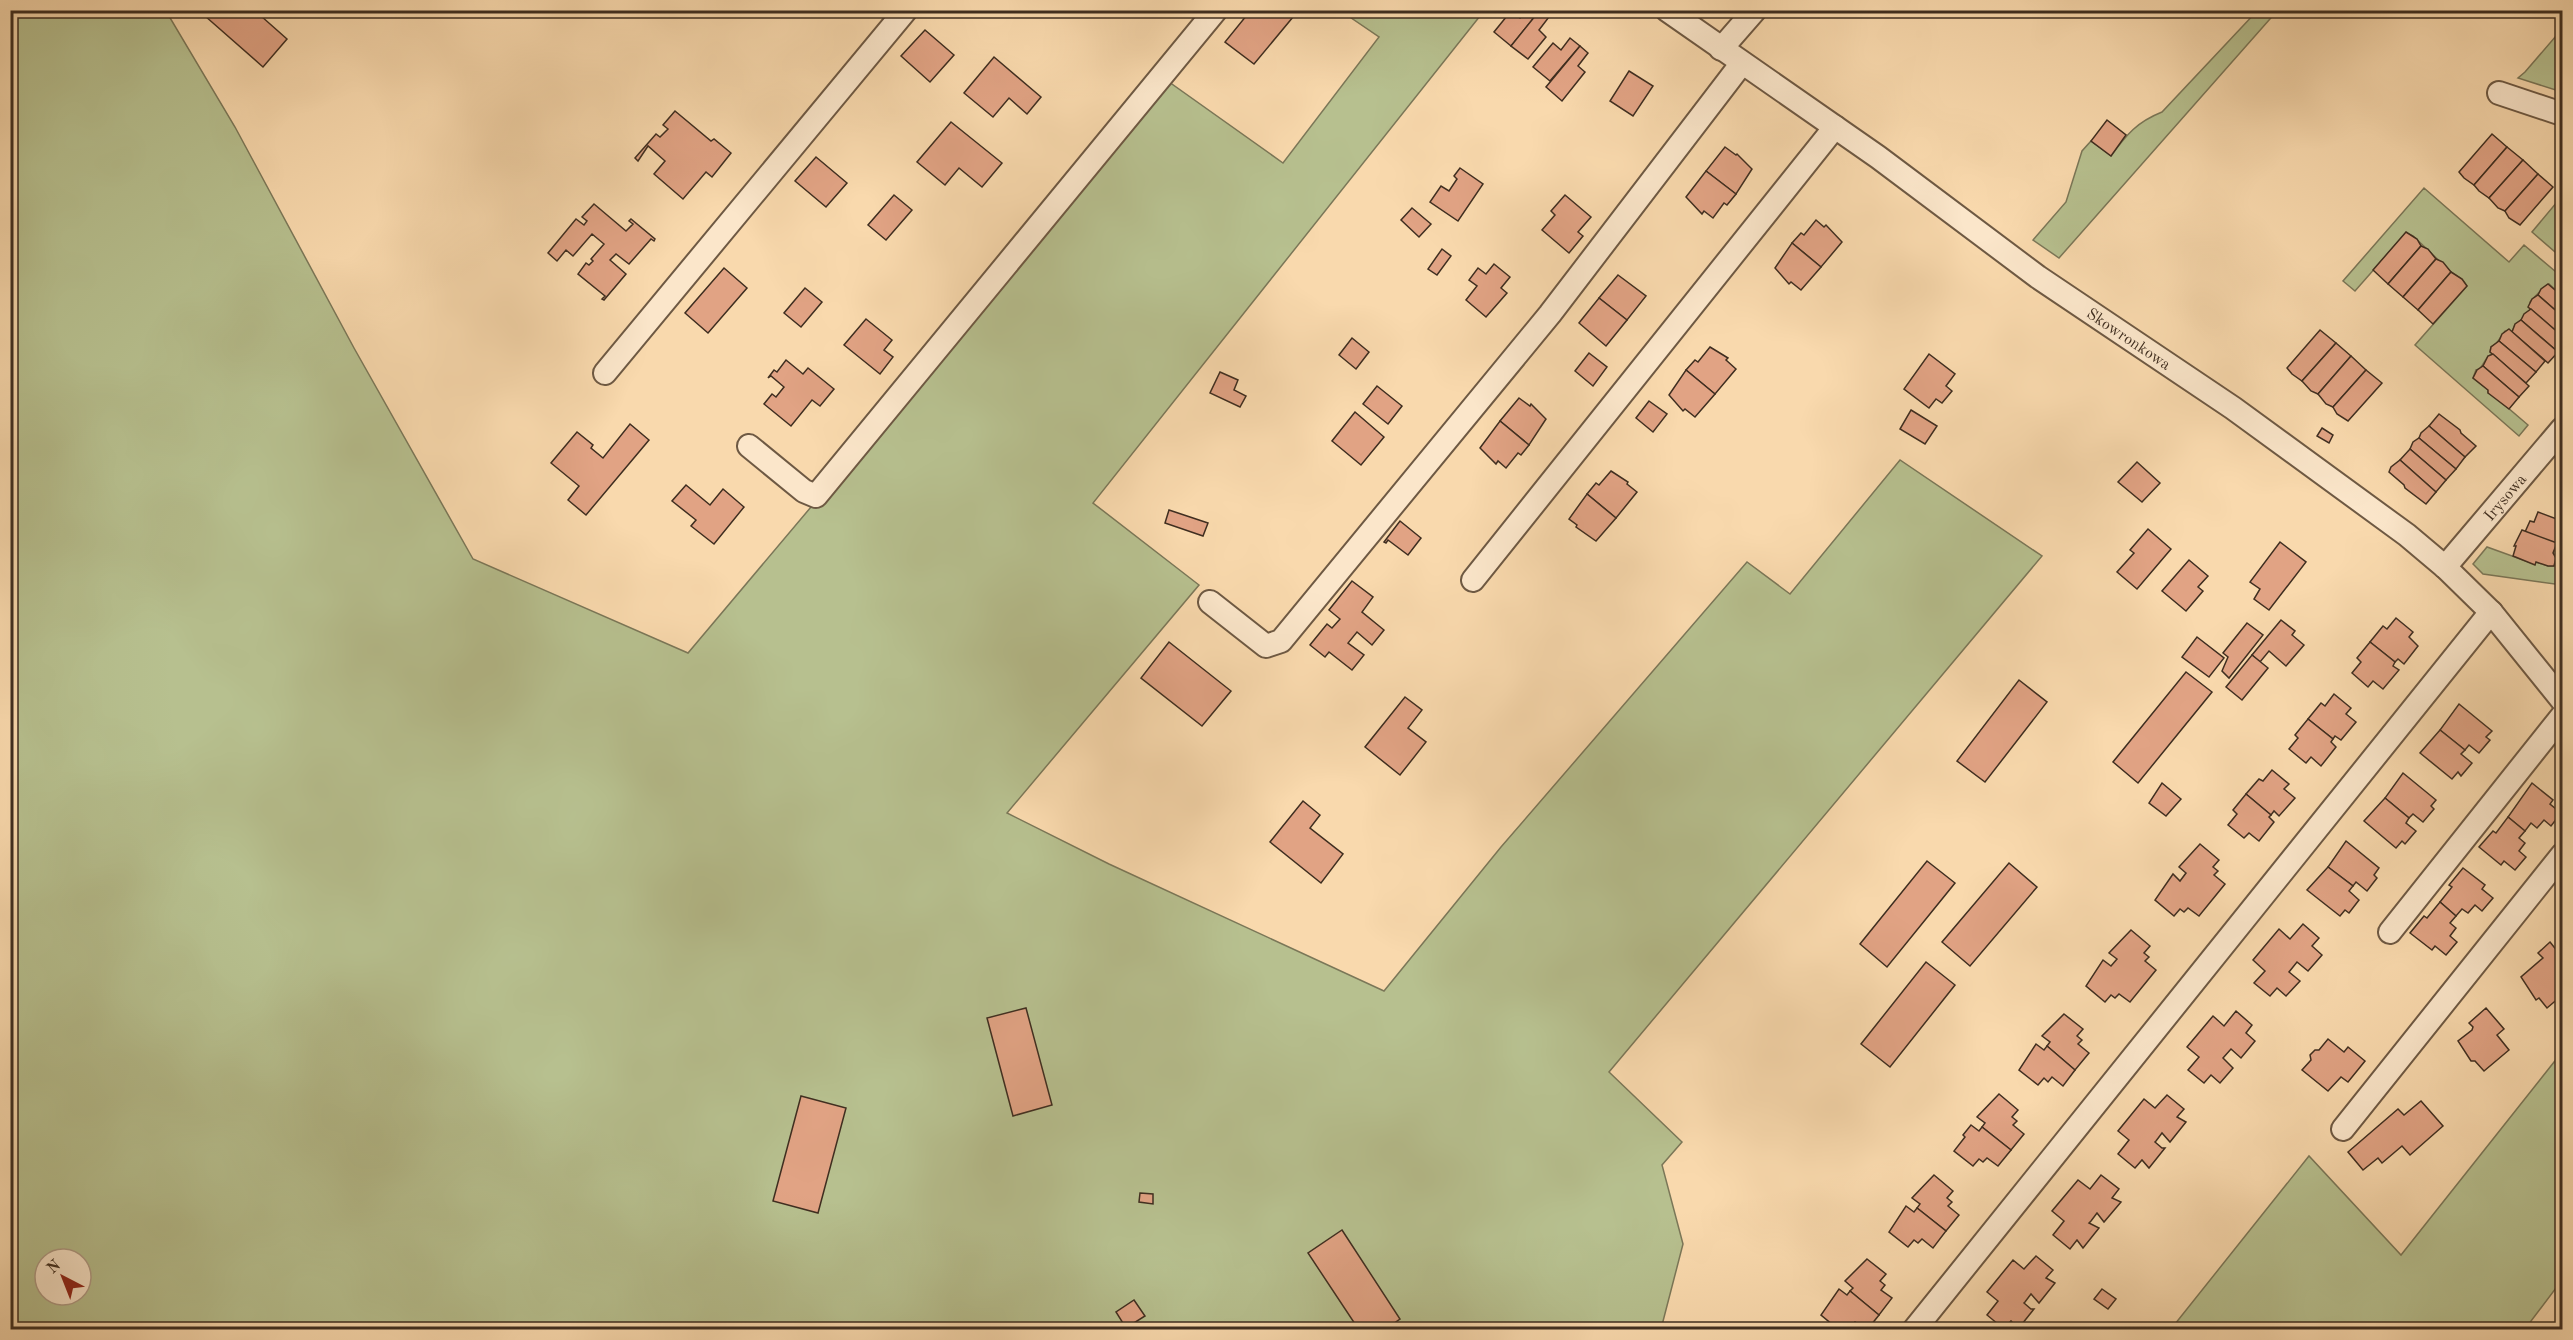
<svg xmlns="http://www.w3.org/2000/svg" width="2573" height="1340" viewBox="0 0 2573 1340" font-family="'Old Standard TT',serif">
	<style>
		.green { fill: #b7c08f; stroke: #7b7758; stroke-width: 1.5; fill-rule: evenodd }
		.building { fill: #e1a384; stroke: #3f2e20; stroke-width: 1.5 }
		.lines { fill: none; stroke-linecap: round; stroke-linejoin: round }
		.street-casing { stroke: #6e5943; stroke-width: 26 }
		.street { stroke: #fbe6ca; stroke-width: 22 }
		.labels { text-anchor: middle; stroke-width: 4.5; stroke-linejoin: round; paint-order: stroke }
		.street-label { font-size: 16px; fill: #3f2e20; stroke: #fbe6ca }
	</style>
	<rect width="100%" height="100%" fill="#f9d9ad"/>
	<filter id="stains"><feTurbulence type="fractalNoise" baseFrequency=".00333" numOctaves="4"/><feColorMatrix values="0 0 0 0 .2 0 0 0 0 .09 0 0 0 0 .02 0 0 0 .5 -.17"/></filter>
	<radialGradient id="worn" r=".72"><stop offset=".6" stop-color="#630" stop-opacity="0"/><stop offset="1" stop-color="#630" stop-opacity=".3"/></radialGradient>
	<g class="green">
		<path d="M10 11H166L235 127 354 348 473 559 688 653 1169 82 1283 163 1379 37 1341 11H1484L1093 503 1199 585 1007 813 1109 864 1384 991 1501 847 1747 562 1790 594 1900 460 2042 556 1609 1072 1682 1142 1662 1165 1683 1244 1661 1329H11ZM45 1259H81V1295H45Z"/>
		<path d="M2257 11H2277L2059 258 2033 240 2066 202 2082 151 2091 141 2111 156C2127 134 2137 122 2162 112Z"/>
		<polygon points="2562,29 2562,92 2518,78 2525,72"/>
		<path d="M2424 188 2509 262 2524 245 2562 277V296L2549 284C2542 288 2536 296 2530 302V311L2525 314V317L2515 325 2512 332 2505 331 2496 344 2491 347 2490 352 2493 354 2488 356 2480 369 2476 370 2473 378 2488 390V393L2494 396 2528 425 2519 436 2415 345 2467 286 2462 279 2451 272 2413 236 2406 233 2355 291 2343 281Z"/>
		<polygon points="2562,196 2562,258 2532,232"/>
		<polygon points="2557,543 2562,546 2562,585 2483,574 2473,564 2487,547 2534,564 2536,562 2548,566 2554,566 2556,558 2553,553"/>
		<polygon points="2562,1052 2562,1280 2525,1329 2171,1329 2309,1156 2401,1255"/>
	</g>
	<g class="building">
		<polygon points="210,10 266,10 261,16 287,39 263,67 205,16"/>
		<polygon points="1251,10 1285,10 1293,17 1254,64 1225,42"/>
		<polygon points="1526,10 1540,10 1511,46 1494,32 1511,11 1520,18"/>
		<polygon points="1540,10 1549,17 1539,30 1546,37 1528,59 1511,46"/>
		<polygon points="925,30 954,55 930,82 901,56"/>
		<polygon points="1570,38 1580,46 1550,81 1533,67 1553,43 1561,50"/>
		<polygon points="1580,46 1588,53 1578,66 1585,72 1562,101 1546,87"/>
		<polygon points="994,57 1041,97 1027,114 1009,98 993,117 964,93"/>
		<polygon points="1629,71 1653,86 1633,116 1610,101"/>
		<polygon points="675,111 711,141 714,139 731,153 712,177 706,172 683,199 654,174 665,161 648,146 638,161 635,158 656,134 660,137 668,129 663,125"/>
		<polygon points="2107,120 2126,135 2111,156 2091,141"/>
		<polygon points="951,122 1002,163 982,187 959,168 945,185 917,162"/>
		<polygon points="2492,134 2507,147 2474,185 2464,178 2459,172"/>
		<polygon points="1725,147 1736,155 1737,154 1752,169 1736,194 1706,171"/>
		<polygon points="2507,147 2523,160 2489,198 2479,191 2474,185"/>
		<polygon points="816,157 847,183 826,207 795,181"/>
		<polygon points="2523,160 2538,174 2505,211 2498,208 2489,198"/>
		<polygon points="1460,168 1483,184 1458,221 1430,202 1441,186 1449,191 1457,179 1454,176"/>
		<polygon points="1706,171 1736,194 1727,205 1724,203 1713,218 1704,211 1702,214 1686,197"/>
		<polygon points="2538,174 2553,187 2520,225 2509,218 2505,211"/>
		<polygon points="894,195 912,210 886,240 868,225"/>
		<polygon points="1565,195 1591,217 1578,232 1583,236 1569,253 1542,230 1555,215 1551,211"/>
		<polygon points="594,204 626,231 633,224 629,221 631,219 655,239 654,241 651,239 629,264 616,254 610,260 626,274 604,300 602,299 605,296 578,274 586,263 589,265 593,261 591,259 604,244 592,234 573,256 566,250 557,261 548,253 576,219 584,225 587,221 582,217"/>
		<polygon points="1412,208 1431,224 1419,237 1401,220"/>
		<polygon points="1816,220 1824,227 1826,225 1842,242 1821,267 1792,243 1801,233 1804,235"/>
		<polygon points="2406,232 2417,239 2421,246 2388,284 2373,270"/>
		<polygon points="1792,243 1821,267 1801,290 1791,282 1789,284 1775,268"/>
		<polygon points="2421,246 2428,249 2436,259 2403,297 2388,284"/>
		<polygon points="1442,249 1451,256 1437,275 1428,269"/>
		<polygon points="2436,259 2443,262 2451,272 2418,310 2403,297"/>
		<polygon points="1494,264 1510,277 1501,288 1507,293 1486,317 1466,300 1477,286 1469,280 1478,268 1486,274"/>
		<polygon points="724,268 747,288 708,333 685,313"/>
		<polygon points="2451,272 2462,279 2467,286 2433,324 2418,310"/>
		<polygon points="1618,275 1646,296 1627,320 1599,298"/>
		<polygon points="2548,284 2562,296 2562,316 2538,295 2541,289"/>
		<polygon points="805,288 822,302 801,327 784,313"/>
		<polygon points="2538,295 2562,316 2562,336 2528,307 2532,299"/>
		<polygon points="1599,298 1627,320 1606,346 1579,323"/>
		<polygon points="2531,309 2562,336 2562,347 2558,352 2521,320 2524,314"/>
		<polygon points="866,319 892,340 884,350 893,357 880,374 844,345"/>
		<polygon points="2521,320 2558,352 2548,363 2512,332 2515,324"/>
		<polygon points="2509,329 2545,361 2536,372 2499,341 2502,334"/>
		<polygon points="2320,330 2336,343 2302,381 2292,374 2287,368"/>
		<polygon points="1352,338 1369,352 1356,369 1339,355"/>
		<polygon points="2499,341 2536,372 2526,383 2490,352 2491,347"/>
		<polygon points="2336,343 2351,356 2318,394 2311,391 2302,381"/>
		<polygon points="1710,347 1728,358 1726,360 1736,369 1715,394 1686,370 1695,360 1698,362"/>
		<polygon points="1589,353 1607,367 1593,386 1575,371"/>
		<polygon points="1929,354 1955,374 1946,386 1952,391 1942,403 1936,399 1929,408 1904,389"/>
		<polygon points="2493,354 2529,386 2519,397 2483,366 2488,356"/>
		<polygon points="2351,356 2366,370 2333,407 2326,404 2318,394"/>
		<polygon points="786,360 803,374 808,368 834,389 820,406 812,400 791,426 764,404 772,394 776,397 784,387 771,376 768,378 774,370 777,372"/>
		<polygon points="2483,366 2519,397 2509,409 2488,393 2488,390 2473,378 2477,370"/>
		<polygon points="1686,370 1715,394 1695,417 1685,409 1683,411 1669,395"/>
		<polygon points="2366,370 2382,383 2348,421 2337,414 2333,407"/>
		<polygon points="1220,372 1238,380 1234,390 1246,396 1240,407 1210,393"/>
		<polygon points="1377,386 1402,406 1388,424 1363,404"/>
		<polygon points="1519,398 1530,406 1531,404 1546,419 1529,445 1500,421"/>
		<polygon points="1649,401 1667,414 1653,432 1636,418"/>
		<polygon points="1911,410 1937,426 1925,444 1900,429"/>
		<polygon points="1355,412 1384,437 1361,465 1332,441"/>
		<polygon points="2439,414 2460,430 2461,433 2476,446 2465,457 2429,426"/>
		<polygon points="1500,421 1529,445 1521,455 1518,453 1506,468 1498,461 1496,464 1480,448"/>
		<polygon points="630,424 649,440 586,515 568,500 579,486 551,463 577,432 593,445 591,448 603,458"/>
		<polygon points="2429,426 2465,457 2456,469 2419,438 2421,433"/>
		<polygon points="2322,428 2333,435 2329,443 2317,436"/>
		<polygon points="2419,438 2456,469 2446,480 2410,449 2413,442"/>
		<polygon points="2410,449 2446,480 2436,492 2400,460"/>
		<polygon points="2400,460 2436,492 2426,504 2405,488 2404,485 2389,472 2391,467"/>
		<polygon points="2137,462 2160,483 2142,502 2118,482"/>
		<polygon points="1611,471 1628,482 1627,484 1637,492 1616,518 1587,494 1596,483 1599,485"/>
		<polygon points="686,485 710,505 723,489 744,507 714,544 691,526 696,520 672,501"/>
		<polygon points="1587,494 1616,518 1596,541 1576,527 1577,525 1569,519"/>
		<polygon points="1169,510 1208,523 1203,536 1165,523"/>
		<polygon points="2560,511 2562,512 2562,521 2557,519"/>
		<polygon points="2538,512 2562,521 2562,546 2525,532 2530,521 2534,522"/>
		<polygon points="1400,521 1421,538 1408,555 1388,540 1386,543 1384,542"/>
		<polygon points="2148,529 2171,549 2137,589 2117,572 2134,553 2130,550"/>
		<polygon points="2522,530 2557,543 2553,553 2556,558 2554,566 2548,566 2536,562 2535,565 2513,556 2516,546 2514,546"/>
		<polygon points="2280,542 2306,562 2269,610 2254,599 2260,589 2250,582"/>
		<polygon points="2189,560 2208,576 2198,587 2203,591 2186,611 2162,591"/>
		<polygon points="1352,581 1373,597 1362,612 1384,630 1372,645 1357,632 1348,643 1364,655 1352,670 1329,652 1325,657 1310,645 1327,624 1332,628 1340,619 1329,610"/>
		<polygon points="2396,618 2413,632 2409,637 2418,646 2404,664 2398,659 2395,662 2370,642 2383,626 2387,629"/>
		<polygon points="2281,620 2295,631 2292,635 2304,645 2286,666 2269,651 2260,662 2252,655"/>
		<polygon points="2247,623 2263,635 2229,678 2222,671 2228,657 2223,653"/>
		<polygon points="2197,637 2224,658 2209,677 2182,657"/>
		<polygon points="1169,642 1231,691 1202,726 1141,678"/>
		<polygon points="2370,642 2395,662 2393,666 2399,670 2383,689 2373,681 2368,687 2352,673 2361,662 2357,658"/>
		<polygon points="2252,655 2268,668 2242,700 2226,687"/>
		<polygon points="2186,672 2212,692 2138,783 2113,762"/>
		<polygon points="2019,680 2047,702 1985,782 1957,761"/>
		<polygon points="2334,694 2351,708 2346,714 2356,722 2341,740 2335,736 2333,739 2308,719 2321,703 2325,706"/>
		<polygon points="1405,697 1422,710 1408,728 1426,742 1400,775 1365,747"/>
		<polygon points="2459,704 2492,731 2486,737 2490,740 2479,753 2469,745 2465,750 2440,730"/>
		<polygon points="2308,719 2333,739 2331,742 2336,747 2321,766 2311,757 2306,763 2289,749 2298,738 2295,735"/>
		<polygon points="2440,730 2465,750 2461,754 2472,763 2461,776 2458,772 2452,779 2420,753"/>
		<polygon points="2272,770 2289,784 2284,789 2295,798 2279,816 2274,811 2271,815 2246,794 2259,779 2263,781"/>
		<polygon points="2403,773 2436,800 2431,806 2434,809 2423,822 2413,814 2409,818 2385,798"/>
		<polygon points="2162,783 2181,799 2166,816 2149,803"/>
		<polygon points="2532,783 2553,800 2550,804 2561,813 2551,826 2544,820 2537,828 2531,823 2525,831 2508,817"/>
		<polygon points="2246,794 2271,815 2269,817 2274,822 2259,841 2249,833 2244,838 2228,825 2237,814 2233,810"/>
		<polygon points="2385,798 2409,818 2406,823 2416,831 2405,844 2402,841 2396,848 2364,821"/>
		<polygon points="1303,801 1320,815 1310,828 1343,854 1321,883 1270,842"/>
		<polygon points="2508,817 2525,831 2519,838 2525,843 2519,851 2526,857 2515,870 2504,861 2501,865 2479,847 2493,831 2496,833"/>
		<polygon points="2346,841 2379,868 2374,875 2377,878 2367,891 2356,882 2353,886 2328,867"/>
		<polygon points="2200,844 2219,860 2213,867 2218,871 2214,875 2225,884 2199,916 2188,908 2184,912 2180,909 2174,916 2155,900 2173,874 2180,881 2186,873 2179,867"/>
		<polygon points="1927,861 1955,883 1887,967 1860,944"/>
		<polygon points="2009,863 2037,887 1970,966 1942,942"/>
		<polygon points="2328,867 2353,886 2349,891 2359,900 2349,913 2345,910 2340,916 2307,890"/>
		<polygon points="2463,868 2485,885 2482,889 2493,898 2482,911 2475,905 2468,913 2462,909 2456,916 2440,902 2452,887 2449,885"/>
		<polygon points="2440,902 2456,916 2450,923 2456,928 2450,936 2457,942 2446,955 2435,946 2432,950 2410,933 2424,916 2427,918"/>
		<polygon points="2303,924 2319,938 2312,946 2322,955 2308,971 2297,962 2289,972 2300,981 2286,996 2277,988 2270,996 2254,983 2265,971 2253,960 2279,929 2290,939"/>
		<polygon points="2131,930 2150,946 2144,953 2149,957 2145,961 2156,970 2130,1002 2119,994 2115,998 2111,995 2105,1002 2086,986 2103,960 2111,966 2117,959 2109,953"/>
		<polygon points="2550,942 2562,957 2562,999 2560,997 2547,1008 2539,998 2536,1000 2521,977 2543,958 2538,953"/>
		<polygon points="1926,962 1955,985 1890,1067 1861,1044"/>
		<polygon points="1026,1008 1052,1105 1013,1116 987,1018"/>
		<polygon points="2486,1008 2504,1029 2497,1035 2509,1050 2484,1071 2475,1061 2471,1061 2458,1041 2472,1030 2473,1027 2469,1023"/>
		<polygon points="2236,1011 2252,1025 2246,1033 2255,1041 2241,1058 2231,1049 2223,1058 2233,1068 2220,1083 2211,1075 2204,1083 2188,1070 2199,1057 2187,1047 2213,1016 2224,1026"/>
		<polygon points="2064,1014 2083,1029 2077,1036 2082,1040 2078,1044 2089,1053 2075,1070 2047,1046 2050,1042 2042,1036"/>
		<polygon points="2328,1039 2344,1052 2348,1047 2365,1061 2348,1082 2341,1077 2328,1091 2302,1070 2311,1060 2310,1055 2315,1050 2319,1050"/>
		<polygon points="2036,1044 2044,1050 2047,1046 2075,1070 2063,1086 2052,1077 2048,1082 2044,1078 2038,1085 2019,1070"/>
		<polygon points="1999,1094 2018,1110 2012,1117 2017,1121 2013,1125 2024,1134 2011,1150 1982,1127 1985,1123 1977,1117"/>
		<polygon points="2167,1095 2184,1109 2177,1117 2186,1122 2170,1142 2162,1133 2156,1141 2155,1142 2162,1148 2165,1148 2149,1168 2142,1160 2135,1168 2118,1154 2129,1140 2118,1131 2144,1099 2155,1108"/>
		<polygon points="801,1096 846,1108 818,1213 773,1201"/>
		<polygon points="2421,1101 2443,1126 2410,1155 2402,1146 2382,1163 2378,1158 2363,1170 2348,1152 2398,1109 2404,1115"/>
		<polygon points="1971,1125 1979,1131 1982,1127 2011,1150 1998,1166 1987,1158 1983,1162 1979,1159 1973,1166 1954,1151 1965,1137 1963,1135"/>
		<polygon points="1934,1175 1953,1191 1947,1198 1952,1202 1948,1206 1959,1215 1946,1231 1917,1208 1920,1204 1912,1198"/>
		<polygon points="2101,1175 2119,1189 2112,1198 2121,1202 2104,1222 2097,1213 2091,1221 2089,1223 2099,1228 2083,1248 2077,1240 2070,1249 2053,1235 2064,1221 2052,1211 2078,1180 2090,1189"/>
		<polygon points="1140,1193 1153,1194 1153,1204 1139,1202"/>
		<polygon points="1906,1206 1914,1212 1917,1208 1946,1231 1933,1248 1922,1239 1918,1243 1914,1240 1908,1247 1889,1232"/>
		<polygon points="1342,1230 1400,1319 1384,1330 1359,1330 1308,1253"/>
		<polygon points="2036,1256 2053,1270 2046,1278 2055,1283 2039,1303 2031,1294 2025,1302 2024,1303 2031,1309 2034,1309 2018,1329 2011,1321 2004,1329 1987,1315 1998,1301 1987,1292 2013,1260 2024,1269"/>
		<polygon points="1867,1259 1886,1274 1880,1281 1885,1285 1881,1290 1892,1298 1879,1315 1850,1291 1853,1288 1845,1281"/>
		<polygon points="1839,1289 1847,1295 1850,1291 1879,1315 1867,1330 1855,1322 1851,1327 1846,1323 1839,1330 1821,1315"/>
		<polygon points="2102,1289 2116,1299 2108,1309 2094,1299"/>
		<polygon points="1134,1300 1145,1316 1126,1328 1116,1312"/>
	</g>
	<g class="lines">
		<defs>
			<g id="street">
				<path id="s1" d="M1667 10 1878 157 2038 277 2233 408 2407 535 2445 567 2491 612 2562 700"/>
				<polyline points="1721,49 1755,10"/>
				<polyline points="2499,93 2562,114"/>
				<polyline points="605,373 906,10"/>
				<polyline points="749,446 804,491 816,496 1216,10"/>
				<path id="s2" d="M2445 567 2562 429"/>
				<polyline points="1473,580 1835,127"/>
				<polyline points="1210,602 1266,646 1281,641 1550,314 1742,63"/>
				<polyline points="2390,932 2562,716"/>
				<polyline points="2343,1129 2562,855"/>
				<polyline points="1914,1330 2491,612"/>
			</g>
		</defs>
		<use href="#street" class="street-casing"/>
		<use href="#street" class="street"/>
	</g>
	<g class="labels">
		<g class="street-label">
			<text dy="6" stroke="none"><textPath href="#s1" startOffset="567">Skowronkowa</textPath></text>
			<text dy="6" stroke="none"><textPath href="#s2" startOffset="92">Irysowa</textPath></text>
		</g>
	</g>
	<rect width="2573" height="1340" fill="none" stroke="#f9d9ad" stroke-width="36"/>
	<rect x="12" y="12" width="2549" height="1316" fill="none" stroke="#3f2e20" stroke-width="3"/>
	<rect x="18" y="18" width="2537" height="1304" fill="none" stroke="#3f2e20" stroke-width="1.5"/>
	<g transform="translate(63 1277) rotate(318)"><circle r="28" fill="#fbe6ca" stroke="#b09c86" stroke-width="1.5"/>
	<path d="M0-4.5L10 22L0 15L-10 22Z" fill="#8f2418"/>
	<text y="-9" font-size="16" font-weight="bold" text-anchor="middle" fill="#3f2e20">N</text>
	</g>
	<rect width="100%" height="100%" filter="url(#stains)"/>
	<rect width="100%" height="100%" fill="url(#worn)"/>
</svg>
